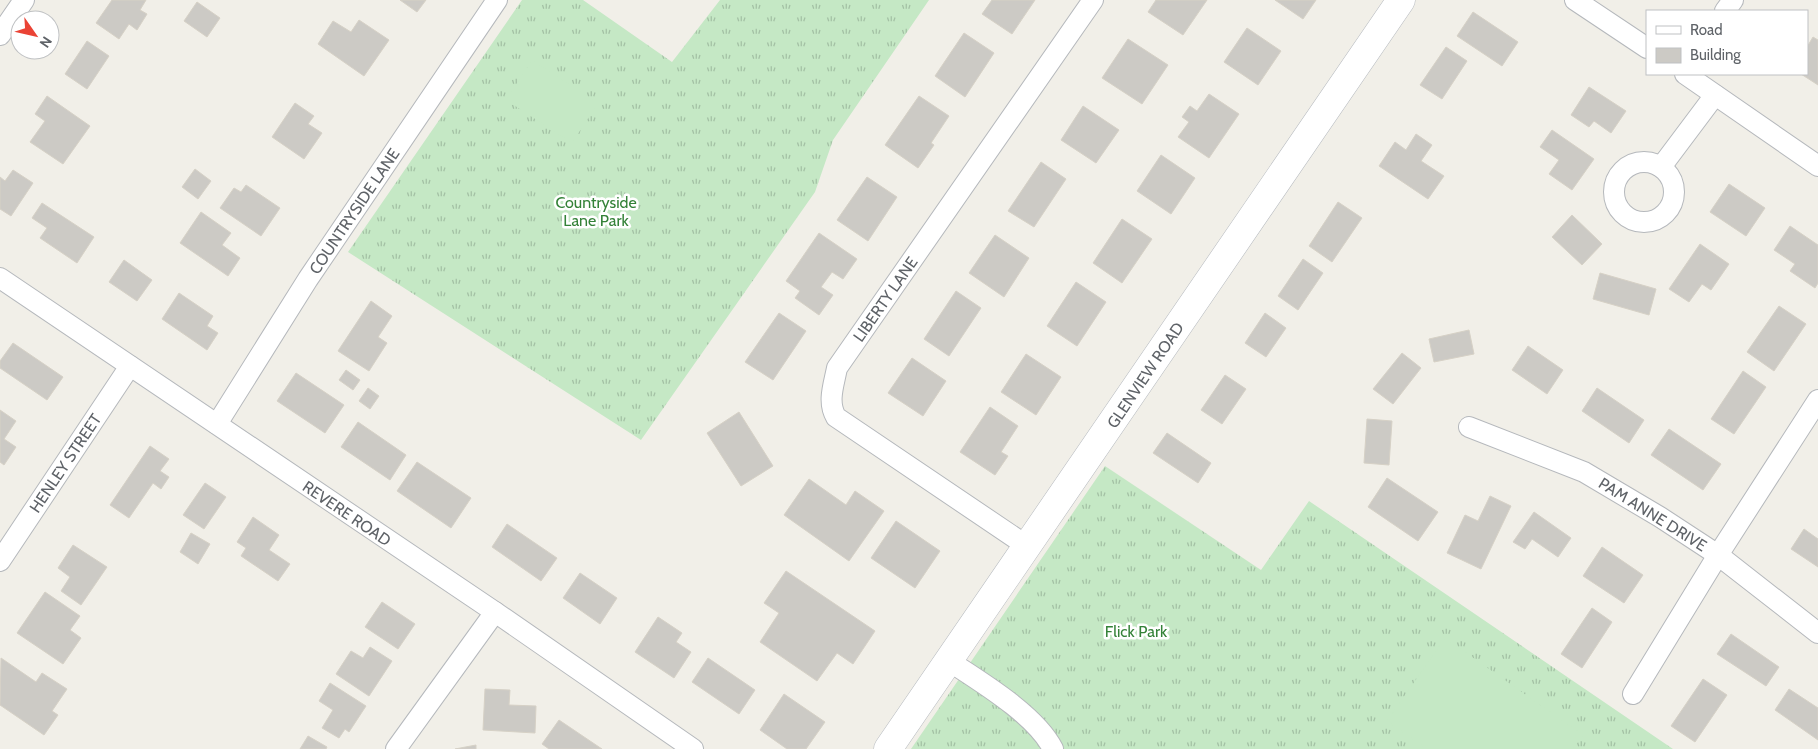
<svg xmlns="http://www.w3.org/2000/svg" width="1818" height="749" viewBox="0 0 1818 749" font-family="Cabin,sans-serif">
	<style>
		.grass { fill: url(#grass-tufts) }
		.pitch { fill: #c5e8c5 }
		.building { fill: #cccac5; stroke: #d6d1c6 }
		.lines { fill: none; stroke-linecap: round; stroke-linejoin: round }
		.minor-casing { stroke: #b5b8bc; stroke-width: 22 }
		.secondary-casing { stroke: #b6babf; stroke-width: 29 }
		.minor { stroke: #fff; stroke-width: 20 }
		.secondary { stroke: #fff; stroke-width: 28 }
		.labels { text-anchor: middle; stroke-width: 5; stroke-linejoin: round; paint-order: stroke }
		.park-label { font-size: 16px; fill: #348238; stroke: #fff }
		.street-label { font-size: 16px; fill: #5f6368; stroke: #fff }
	</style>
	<defs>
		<pattern id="grass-tufts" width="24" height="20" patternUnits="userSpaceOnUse" patternTransform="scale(1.25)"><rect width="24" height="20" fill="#c5e8c5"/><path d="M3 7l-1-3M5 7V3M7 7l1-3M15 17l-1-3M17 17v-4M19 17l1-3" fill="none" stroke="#a3c0a4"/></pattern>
	</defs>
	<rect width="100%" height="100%" fill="#f1efe8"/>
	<g class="grass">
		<polygon points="522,0 583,0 672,62 720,0 929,0 833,140 815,192 641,440 348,252"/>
		<polygon points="1105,466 1261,570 1309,501 1673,749 911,749"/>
	</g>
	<g class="pitch">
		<polygon points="532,60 598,103 572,143 506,100"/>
		<polygon points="1445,638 1583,735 1573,749 1427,749 1387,721"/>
	</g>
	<g class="building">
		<polygon points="112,0 146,0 140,10 147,14 137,30 129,24 119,39 96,23"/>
		<polygon points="400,0 426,0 417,12"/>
		<polygon points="992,0 1035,0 1012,34 982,14"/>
		<polygon points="1156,0 1207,0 1183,35 1148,12"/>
		<polygon points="1275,0 1316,0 1303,19"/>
		<polygon points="197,2 220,18 207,37 184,21"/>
		<polygon points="1473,12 1518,42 1502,66 1457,36"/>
		<polygon points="359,20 389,40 364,76 318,44 333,21 351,32"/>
		<polygon points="1247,28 1281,51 1258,85 1224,62"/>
		<polygon points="964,33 994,53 965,97 935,76"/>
		<polygon points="1813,37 1818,40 1818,85 1801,74 1807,74 1807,47"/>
		<polygon points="1128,39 1168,65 1142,104 1102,78"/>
		<polygon points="87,41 109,56 87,89 65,74"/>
		<polygon points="1446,47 1467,61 1442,99 1420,85"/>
		<polygon points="1589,87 1626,111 1611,133 1594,121 1589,127 1571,115"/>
		<polygon points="1209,94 1239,114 1209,158 1178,137 1189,122 1182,117 1190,106 1197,111"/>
		<polygon points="47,96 90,126 63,164 30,142 45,121 35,114"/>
		<polygon points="919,96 949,116 931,143 934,145 918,168 885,145"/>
		<polygon points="295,103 314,116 308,124 322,133 304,159 272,137"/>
		<polygon points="1083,106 1119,130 1096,163 1061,140"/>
		<polygon points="1552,130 1594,159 1572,190 1549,174 1559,160 1540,147"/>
		<polygon points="1416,134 1432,145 1421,161 1444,176 1428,199 1379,166 1395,142 1406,150"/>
		<polygon points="1161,155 1195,178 1171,214 1137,191"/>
		<polygon points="1041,162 1066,179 1034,227 1008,211"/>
		<polygon points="195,169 211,181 198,199 182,187"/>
		<polygon points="13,170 33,183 11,216 0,209 0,177 5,181"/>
		<polygon points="867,177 897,197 868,241 837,220"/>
		<polygon points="1729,184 1765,208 1746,236 1710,212"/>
		<polygon points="246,185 280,208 261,236 220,208 234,188 241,192"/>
		<polygon points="1338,202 1362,218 1332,262 1309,246"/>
		<polygon points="42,203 94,237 77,263 40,238 47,228 32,218"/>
		<polygon points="201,212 231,233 222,245 240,258 228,276 180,243"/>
		<polygon points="1572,215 1602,244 1582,265 1552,237"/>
		<polygon points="1122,219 1152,239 1122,283 1093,263"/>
		<polygon points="1790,226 1818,245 1818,283 1815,288 1790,271 1795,264 1774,250"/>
		<polygon points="819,233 857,259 843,279 832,272 821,287 833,295 819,315 795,298 800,291 786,281"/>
		<polygon points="995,235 1029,258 1004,297 969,273"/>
		<polygon points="1700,244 1729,264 1711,290 1702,284 1689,302 1669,289"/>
		<polygon points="1303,259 1323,273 1298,310 1278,296"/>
		<polygon points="124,260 152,280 137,301 109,282"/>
		<polygon points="1600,273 1656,289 1649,315 1593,299"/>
		<polygon points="1076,282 1106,302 1077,346 1047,326"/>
		<polygon points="956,291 981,308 949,356 924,339"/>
		<polygon points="179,293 213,316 207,326 218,333 207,350 162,319"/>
		<polygon points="371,301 392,316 378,337 387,343 369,371 338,351"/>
		<polygon points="1779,306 1806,324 1774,371 1747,352"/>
		<polygon points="779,313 806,331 773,380 745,362"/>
		<polygon points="1265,313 1286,328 1266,357 1245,343"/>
		<polygon points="1469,330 1474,354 1434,362 1429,339"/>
		<polygon points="13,343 63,377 47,400 0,368 0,361"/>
		<polygon points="1528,346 1563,370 1547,394 1512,370"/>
		<polygon points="1402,353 1421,368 1393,404 1373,389"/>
		<polygon points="1026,354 1061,377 1036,415 1001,392"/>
		<polygon points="912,358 946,381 923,416 888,393"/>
		<polygon points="346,370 360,380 353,390 339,380"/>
		<polygon points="1743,371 1766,387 1734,434 1711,419"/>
		<polygon points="296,373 344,405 325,433 277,401"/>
		<polygon points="1225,375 1246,389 1222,424 1201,410"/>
		<polygon points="368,388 379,396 370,409 359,401"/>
		<polygon points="1597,388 1644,420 1629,443 1582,411"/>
		<polygon points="990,407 1018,426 1001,452 1008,456 995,475 960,452"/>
		<polygon points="0,410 16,421 4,439 16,447 4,465 0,462"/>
		<polygon points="739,412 773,466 741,486 707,433"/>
		<polygon points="1367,419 1392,421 1389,465 1364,463"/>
		<polygon points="358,422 406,455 390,480 341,447"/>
		<polygon points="1669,429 1721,464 1703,490 1651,455"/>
		<polygon points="1167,433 1211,463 1198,483 1153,453"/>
		<polygon points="150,446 169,459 160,471 169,477 161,489 153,483 129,518 110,505"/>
		<polygon points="417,462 471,498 451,528 397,491"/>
		<polygon points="1387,478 1438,512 1418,541 1368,507"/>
		<polygon points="809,479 846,505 855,491 884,511 849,561 784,515"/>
		<polygon points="205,483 226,497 204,529 183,515"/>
		<polygon points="1490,496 1511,506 1481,569 1447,553 1465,515 1478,521"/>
		<polygon points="1534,512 1571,538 1558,557 1532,539 1525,549 1513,542"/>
		<polygon points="253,517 279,535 269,550 290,564 278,581 241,556 246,548 237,542"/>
		<polygon points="896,521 940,551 915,588 871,558"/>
		<polygon points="507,524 557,558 541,581 492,547"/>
		<polygon points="1804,529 1818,539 1818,567 1791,549"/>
		<polygon points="191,533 210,544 198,564 180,552"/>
		<polygon points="73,545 107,567 81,605 61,591 70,577 58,568"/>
		<polygon points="1602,547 1643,575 1624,603 1583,576"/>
		<polygon points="786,571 875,631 853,664 837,653 817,681 760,642 779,613 764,603"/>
		<polygon points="580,573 617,598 600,624 563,598"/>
		<polygon points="45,592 80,616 70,630 81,638 63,664 17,633"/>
		<polygon points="382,602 415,624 398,649 365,627"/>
		<polygon points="1592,608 1612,622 1582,668 1561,654"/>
		<polygon points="658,617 682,633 676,642 691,652 674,678 635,652"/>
		<polygon points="1731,634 1779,667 1766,686 1717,654"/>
		<polygon points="370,647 392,661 369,696 336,674 351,651 363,658"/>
		<polygon points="1,658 36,682 42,673 67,689 52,711 58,715 44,735 0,705"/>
		<polygon points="708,658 755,690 739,714 692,682"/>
		<polygon points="1703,679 1727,695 1695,742 1671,726"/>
		<polygon points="330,683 366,706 349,732 345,729 339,738 322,728 333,710 319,701"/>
		<polygon points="485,689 510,690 509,705 536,706 535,733 483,730"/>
		<polygon points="1789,689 1818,708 1818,740 1775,710"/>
		<polygon points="784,694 825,722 806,749 787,749 760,730"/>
		<polygon points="559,720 602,749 549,749 542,744"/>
		<polygon points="308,736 327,747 326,749 300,749"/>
		<polygon points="476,745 476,749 455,749"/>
	</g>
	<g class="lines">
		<defs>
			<g id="minor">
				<polyline points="1575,0 1647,48"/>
				<polyline points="1725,11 1733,0"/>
				<polyline points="0,35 24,0"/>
				<polyline points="1685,74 1818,166"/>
				<circle cx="1644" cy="192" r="30"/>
				<polyline points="1661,167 1715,95"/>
				<polyline points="0,278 495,612 693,749"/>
				<polyline points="217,424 308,279 497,0"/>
				<polyline points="1469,427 1584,472 1660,517 1718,555 1818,633"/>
				<path d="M1027 546 836 417C827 402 834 384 837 368L1093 0"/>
				<polyline points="0,561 130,366"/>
				<path d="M949 661C981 682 1036 715 1053 749"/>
				<polyline points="1633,694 1718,555 1818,400"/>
				<polyline points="396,749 495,612"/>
			</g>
			<polyline id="secondary" points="888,749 1401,0"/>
		</defs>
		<use href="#minor" class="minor-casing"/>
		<use href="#secondary" class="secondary-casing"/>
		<use href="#minor" class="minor"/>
		<use href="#secondary" class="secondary"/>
	</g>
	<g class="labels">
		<g class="park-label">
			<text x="596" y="208">Countryside<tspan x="596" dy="18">Lane Park</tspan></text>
			<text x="1136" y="637">Flick Park</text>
		</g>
		<g class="street-label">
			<text transform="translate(354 211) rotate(-56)" y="6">COUNTRYSIDE LANE</text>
			<text transform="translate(885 299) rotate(-55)" y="6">LIBERTY LANE</text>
			<text transform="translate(1145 375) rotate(-56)" y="6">GLENVIEW ROAD</text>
			<text transform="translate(65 463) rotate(-56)" y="6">HENLEY STREET</text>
			<text transform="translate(347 513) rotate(34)" y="6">REVERE ROAD</text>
			<text transform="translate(1653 514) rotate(32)" y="6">PAM ANNE DRIVE</text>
		</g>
	</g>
	<rect x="1646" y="10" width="162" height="65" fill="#ffffff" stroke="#bfc1c3"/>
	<rect x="1656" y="26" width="25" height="8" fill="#ffffff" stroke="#bfc1c3"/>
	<text x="1690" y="35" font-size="15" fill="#5f6368">Road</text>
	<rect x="1656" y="48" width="25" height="15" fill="#cccac5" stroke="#bfc1c3"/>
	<text x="1690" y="60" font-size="15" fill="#5f6368">Building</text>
	<g transform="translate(35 35) rotate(124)"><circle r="24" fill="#ffffff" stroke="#bfc1c3"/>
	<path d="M0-4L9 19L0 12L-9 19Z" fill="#ea4335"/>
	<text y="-8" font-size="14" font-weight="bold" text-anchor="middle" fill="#5f6368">N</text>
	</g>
</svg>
